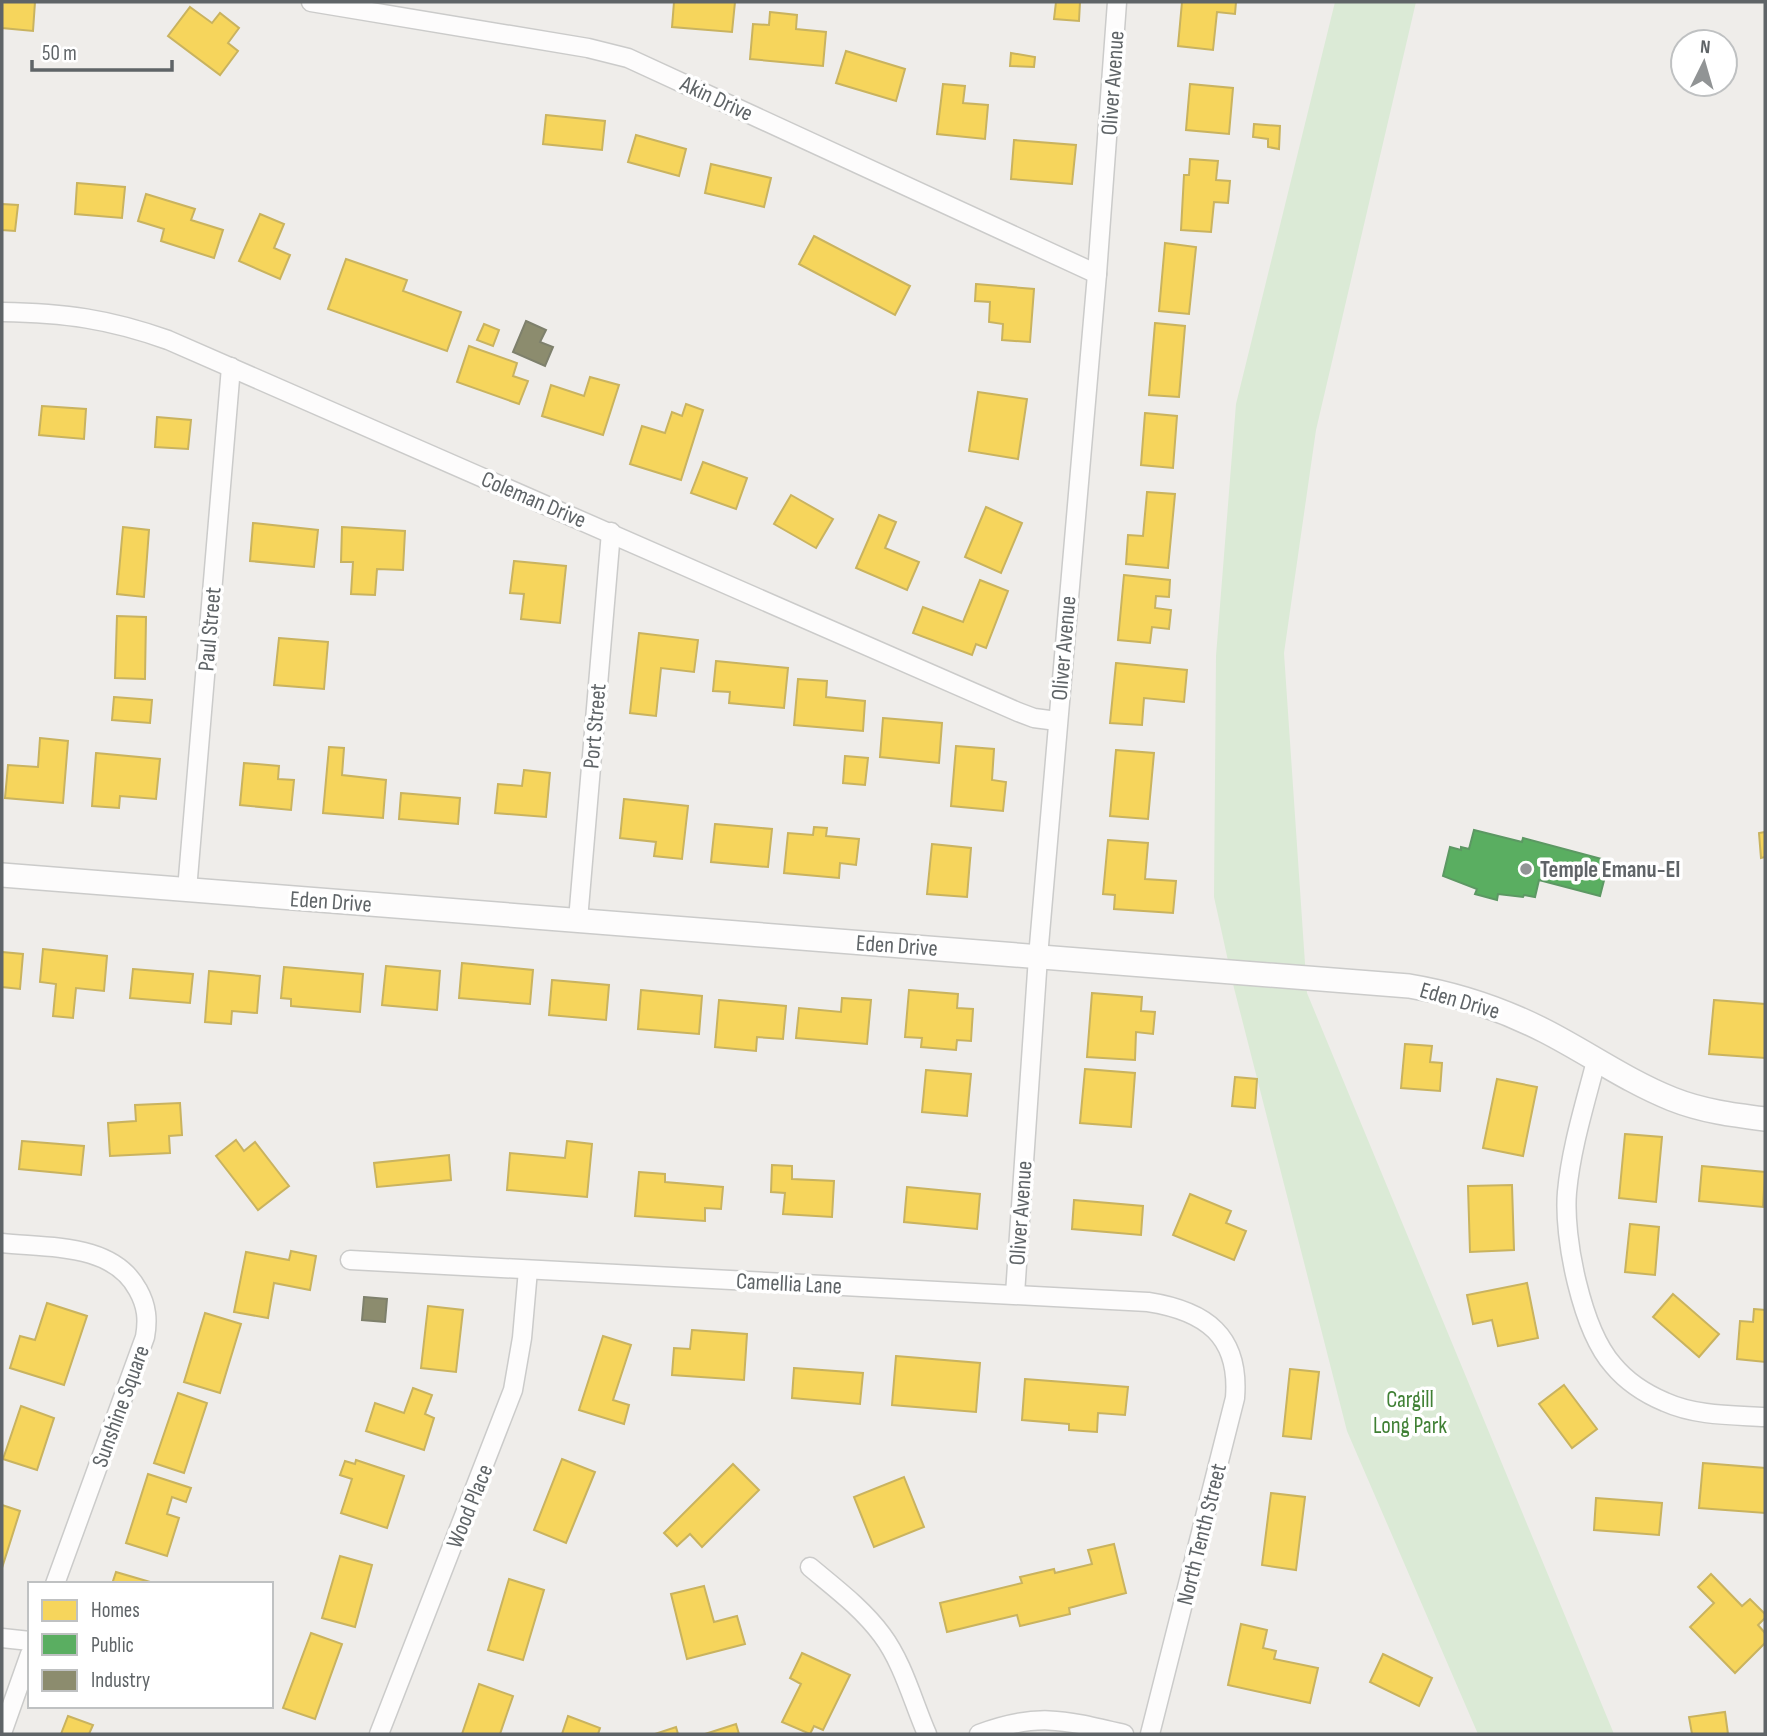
<svg xmlns="http://www.w3.org/2000/svg" width="1767" height="1736" viewBox="0 0 1767 1736" font-family="'Sofia Sans Condensed',sans-serif">
	<style>
		.green { fill: #dbead6 }
		.homes { fill: #f6d55c; stroke: #c9b35f; stroke-width: 2 }
		.public { fill: #5aae61; stroke: #5c9863; stroke-width: 2 }
		.industry { fill: #8c8c6e; stroke: #7e806c; stroke-width: 2 }
		.lines { fill: none; stroke-linecap: round; stroke-linejoin: round }
		.minor-casing { stroke: #cbcbca; stroke-width: 21 }
		.tertiary-casing { stroke: #cbcbca; stroke-width: 26 }
		.minor { stroke: #fdfcfc; stroke-width: 18 }
		.tertiary { stroke: #fdfcfc; stroke-width: 23 }
		.poi-dot { fill: #919495; stroke: #fff; stroke-width: 2.5 }
		.labels { text-anchor: middle; stroke-width: 7; stroke-linejoin: round; paint-order: stroke }
		.street-label { font-size: 23px; fill: #5f6467; stroke: #fff }
		.poi-label { font-size: 23px; font-weight: bold; fill: #5f6467; stroke: #fff; text-anchor: start }
		.park-label { font-size: 23px; fill: #408035; stroke: #fff }
	</style>
	<rect width="100%" height="100%" fill="#efedea"/>
	<polygon class="green" points="1335,2 1416,2 1316,430 1284,653 1307,993 1614,1734 1478,1734 1347,1431 1234,988 1214,897 1216,656 1236,404"/>
	<g class="homes">
		<polygon points="2,2 35,2 33,31 2,28"/>
		<polygon points="674,2 735,2 732,32 672,27"/>
		<polygon points="1056,2 1080,2 1079,21 1054,19"/>
		<polygon points="1182,2 1236,2 1235,14 1217,12 1213,50 1178,46"/>
		<polygon points="190,7 212,23 220,13 239,28 228,43 238,51 220,75 168,36"/>
		<polygon points="770,12 797,15 796,29 826,32 823,66 750,59 753,24 769,25"/>
		<polygon points="846,51 905,69 896,101 836,83"/>
		<polygon points="1011,53 1035,57 1034,67 1010,66"/>
		<polygon points="943,84 965,86 963,103 988,105 985,139 937,134"/>
		<polygon points="1190,84 1233,88 1229,134 1186,130"/>
		<polygon points="546,115 605,121 602,150 543,144"/>
		<polygon points="1254,124 1280,126 1279,149 1268,147 1268,139 1253,137"/>
		<polygon points="636,135 686,149 679,176 628,162"/>
		<polygon points="1014,140 1076,145 1072,184 1011,179"/>
		<polygon points="1190,159 1218,161 1216,180 1230,181 1228,203 1214,202 1211,232 1181,230 1184,175 1189,175"/>
		<polygon points="711,164 771,178 764,207 705,193"/>
		<polygon points="77,183 125,187 122,218 75,214"/>
		<polygon points="146,194 195,209 191,220 223,230 214,258 161,241 164,229 138,221"/>
		<polygon points="2,204 18,205 15,231 2,230"/>
		<polygon points="260,214 284,224 274,248 290,255 280,279 239,261"/>
		<polygon points="814,236 910,286 895,315 799,264"/>
		<polygon points="1165,243 1196,247 1189,314 1159,311"/>
		<polygon points="346,259 407,280 403,291 461,312 447,351 328,309"/>
		<polygon points="976,284 1034,289 1030,342 1002,340 1003,324 989,322 990,302 975,301"/>
		<polygon points="1155,323 1185,326 1179,397 1149,395"/>
		<polygon points="484,324 499,330 493,346 477,340"/>
		<polygon points="469,346 517,363 513,376 528,381 519,404 457,382"/>
		<polygon points="590,377 619,385 603,435 542,416 551,385 584,396"/>
		<polygon points="978,392 1027,399 1018,459 969,451"/>
		<polygon points="686,404 703,410 681,480 630,464 642,426 665,433 672,412 682,416"/>
		<polygon points="42,406 86,409 84,439 39,435"/>
		<polygon points="1145,413 1177,416 1173,468 1141,465"/>
		<polygon points="157,417 191,420 188,449 155,447"/>
		<polygon points="703,462 747,478 736,509 691,493"/>
		<polygon points="1147,492 1175,494 1168,568 1126,564 1128,535 1143,536"/>
		<polygon points="791,495 833,519 816,548 774,524"/>
		<polygon points="986,507 1022,523 1001,573 965,557"/>
		<polygon points="879,515 896,522 885,548 919,562 907,590 856,568"/>
		<polygon points="253,523 318,530 314,567 250,561"/>
		<polygon points="123,527 149,530 144,597 117,594"/>
		<polygon points="342,527 405,531 403,570 377,569 375,595 351,594 353,562 341,562"/>
		<polygon points="514,561 566,566 560,623 521,619 524,594 510,593"/>
		<polygon points="1124,575 1170,580 1169,597 1156,596 1155,608 1171,610 1169,629 1152,627 1150,643 1118,640"/>
		<polygon points="980,580 1008,591 986,648 976,644 972,655 913,633 923,607 963,622"/>
		<polygon points="117,616 146,617 145,679 115,678"/>
		<polygon points="639,633 698,640 694,672 661,668 656,716 630,713"/>
		<polygon points="279,638 328,642 324,689 274,685"/>
		<polygon points="716,661 788,668 784,708 729,703 730,692 713,691"/>
		<polygon points="1116,663 1187,670 1184,702 1144,698 1142,725 1110,723"/>
		<polygon points="798,679 827,681 826,697 865,701 863,731 794,725"/>
		<polygon points="114,697 152,700 150,723 112,720"/>
		<polygon points="883,718 942,723 939,763 880,757"/>
		<polygon points="40,738 68,741 63,803 5,798 8,765 38,767"/>
		<polygon points="956,746 994,749 992,780 1006,782 1003,811 951,806"/>
		<polygon points="329,747 344,748 342,775 386,780 383,818 323,813"/>
		<polygon points="1116,750 1154,753 1148,819 1110,816"/>
		<polygon points="96,753 160,759 156,799 120,796 119,808 92,806"/>
		<polygon points="845,756 868,758 865,785 843,783"/>
		<polygon points="244,763 279,766 278,779 294,780 291,810 240,805"/>
		<polygon points="524,770 550,773 546,817 495,813 498,784 522,786"/>
		<polygon points="401,793 460,798 458,824 399,819"/>
		<polygon points="624,799 688,806 682,859 654,856 656,842 620,838"/>
		<polygon points="715,824 772,829 768,867 711,862"/>
		<polygon points="814,827 827,828 826,836 859,839 856,865 840,863 839,878 784,873 788,833 813,835"/>
		<polygon points="1765,832 1765,857 1761,858 1759,833"/>
		<polygon points="1108,840 1148,843 1145,879 1176,881 1173,913 1114,909 1115,895 1103,894"/>
		<polygon points="932,844 971,848 967,897 927,894"/>
		<polygon points="43,949 107,956 104,991 76,988 73,1018 53,1016 56,984 40,982"/>
		<polygon points="2,952 23,954 20,989 2,987"/>
		<polygon points="462,963 533,970 530,1004 459,998"/>
		<polygon points="386,966 440,971 437,1010 382,1005"/>
		<polygon points="284,967 363,974 360,1012 291,1006 291,999 281,998"/>
		<polygon points="133,969 193,974 190,1003 130,998"/>
		<polygon points="209,971 260,976 257,1013 232,1011 231,1024 205,1022"/>
		<polygon points="552,980 609,985 606,1020 549,1015"/>
		<polygon points="641,990 702,996 699,1034 638,1029"/>
		<polygon points="909,990 958,994 957,1008 973,1009 971,1041 957,1040 956,1050 921,1047 922,1038 905,1037"/>
		<polygon points="1092,993 1142,997 1141,1011 1155,1012 1153,1034 1136,1032 1135,1060 1087,1057"/>
		<polygon points="842,998 871,1000 867,1044 796,1038 799,1008 841,1012"/>
		<polygon points="719,1000 786,1006 783,1039 757,1037 756,1051 715,1047"/>
		<polygon points="1714,1000 1765,1004 1765,1058 1709,1054"/>
		<polygon points="1405,1044 1432,1046 1430,1062 1442,1063 1440,1091 1401,1088"/>
		<polygon points="1085,1069 1135,1073 1131,1127 1080,1123"/>
		<polygon points="926,1070 971,1074 967,1116 922,1112"/>
		<polygon points="1235,1077 1257,1079 1255,1108 1232,1106"/>
		<polygon points="1497,1079 1537,1087 1523,1156 1483,1148"/>
		<polygon points="180,1103 182,1135 169,1136 170,1153 110,1156 108,1123 136,1121 135,1105"/>
		<polygon points="1625,1134 1662,1137 1656,1202 1619,1198"/>
		<polygon points="236,1140 244,1151 255,1142 289,1186 258,1210 216,1156"/>
		<polygon points="22,1141 84,1146 81,1175 19,1169"/>
		<polygon points="567,1141 592,1144 587,1197 507,1190 510,1153 565,1158"/>
		<polygon points="449,1155 451,1180 377,1187 374,1163"/>
		<polygon points="772,1165 792,1166 792,1179 834,1181 832,1217 783,1214 785,1193 771,1192"/>
		<polygon points="1702,1166 1765,1172 1763,1207 1699,1201"/>
		<polygon points="639,1172 665,1174 665,1182 723,1187 721,1209 705,1208 705,1221 635,1216"/>
		<polygon points="1512,1185 1514,1250 1470,1252 1468,1186"/>
		<polygon points="907,1187 980,1194 977,1229 904,1222"/>
		<polygon points="1190,1194 1231,1211 1226,1223 1246,1231 1234,1260 1173,1235"/>
		<polygon points="1074,1200 1143,1206 1141,1235 1072,1229"/>
		<polygon points="1630,1224 1659,1227 1655,1275 1625,1272"/>
		<polygon points="291,1251 316,1256 310,1290 274,1283 268,1318 234,1312 246,1252 289,1260"/>
		<polygon points="1527,1283 1538,1338 1498,1346 1492,1320 1473,1324 1467,1295"/>
		<polygon points="1673,1294 1719,1334 1699,1357 1653,1317"/>
		<polygon points="47,1303 87,1316 64,1385 10,1368 20,1336 35,1340"/>
		<polygon points="428,1306 463,1310 456,1372 421,1368"/>
		<polygon points="1754,1309 1765,1310 1765,1362 1737,1359 1740,1321 1753,1322"/>
		<polygon points="205,1313 241,1324 220,1393 184,1382"/>
		<polygon points="692,1330 747,1334 744,1380 672,1375 674,1348 690,1349"/>
		<polygon points="603,1336 631,1345 613,1400 629,1405 624,1424 579,1410"/>
		<polygon points="896,1356 980,1363 976,1412 892,1405"/>
		<polygon points="794,1368 863,1373 860,1404 792,1398"/>
		<polygon points="1290,1369 1319,1372 1311,1439 1283,1436"/>
		<polygon points="1025,1379 1128,1387 1125,1415 1098,1413 1097,1432 1069,1430 1069,1424 1022,1420"/>
		<polygon points="1564,1385 1597,1429 1572,1448 1539,1404"/>
		<polygon points="413,1388 432,1395 425,1414 434,1418 424,1450 366,1431 375,1403 404,1413"/>
		<polygon points="178,1393 207,1403 184,1473 154,1463"/>
		<polygon points="21,1406 54,1418 37,1470 3,1459"/>
		<polygon points="562,1459 595,1472 566,1543 534,1530"/>
		<polygon points="356,1460 404,1476 387,1528 341,1513 352,1479 340,1475 345,1461 355,1464"/>
		<polygon points="1703,1463 1765,1468 1765,1513 1699,1508"/>
		<polygon points="733,1464 759,1490 702,1547 690,1534 677,1546 664,1533"/>
		<polygon points="148,1474 191,1488 186,1502 172,1497 167,1514 179,1518 167,1556 126,1543"/>
		<polygon points="904,1477 924,1527 874,1547 854,1497"/>
		<polygon points="1271,1493 1305,1497 1296,1570 1262,1565"/>
		<polygon points="1596,1498 1662,1503 1659,1535 1594,1530"/>
		<polygon points="2,1505 20,1511 2,1568"/>
		<polygon points="1114,1544 1126,1593 1069,1608 1070,1614 1020,1626 1017,1615 947,1632 940,1603 1022,1583 1020,1577 1054,1569 1055,1573 1092,1564 1088,1550"/>
		<polygon points="340,1556 372,1565 355,1627 322,1618"/>
		<polygon points="116,1572 157,1584 112,1584"/>
		<polygon points="1711,1574 1742,1606 1750,1599 1765,1614 1765,1618 1758,1625 1765,1633 1765,1643 1735,1673 1690,1627 1714,1603 1698,1587"/>
		<polygon points="509,1579 544,1590 523,1660 488,1650"/>
		<polygon points="704,1586 714,1622 737,1616 745,1644 687,1659 671,1594"/>
		<polygon points="1241,1624 1267,1630 1263,1648 1276,1651 1274,1659 1318,1668 1310,1703 1228,1685"/>
		<polygon points="311,1633 342,1644 315,1719 283,1708"/>
		<polygon points="802,1653 850,1675 823,1730 814,1726 810,1734 782,1722 801,1684 790,1678"/>
		<polygon points="1383,1654 1432,1678 1419,1706 1370,1682"/>
		<polygon points="479,1684 513,1696 500,1734 462,1734"/>
		<polygon points="1725,1712 1728,1734 1692,1734 1689,1717"/>
		<polygon points="68,1716 93,1725 89,1734 61,1734"/>
		<polygon points="568,1716 600,1728 598,1734 562,1734"/>
		<polygon points="736,1724 739,1734 705,1734"/>
		<polygon points="676,1727 678,1734 655,1734"/>
	</g>
	<polygon class="public" points="1474,830 1522,842 1523,838 1609,861 1600,896 1539,880 1535,897 1524,895 1523,897 1498,894 1497,900 1475,894 1477,889 1443,876 1450,847 1461,850 1461,847 1469,849"/>
	<g class="industry">
		<polygon points="526,321 546,330 540,342 553,347 545,366 513,352"/>
		<polygon points="364,1297 387,1299 385,1322 362,1320"/>
	</g>
	<g class="lines">
		<defs>
			<g id="minor">
				<polyline points="311,2 588,48 628,58 1097,274"/>
				<path d="M2 312C65 313 109 319 168 340L1018 712 1034 718 1057 721"/>
				<polyline points="187,890 231,367"/>
				<polyline points="578,920 611,532"/>
				<path d="M1596 1061C1585 1104 1571 1148 1567 1192 1563 1238 1582 1330 1613 1365 1627 1382 1646 1394 1665 1402 1696 1416 1732 1415 1765 1417"/>
				<path d="M2 1243C49 1248 113 1243 138 1290 147 1306 148 1320 145 1337L55 1584"/>
				<path d="M350 1260 1148 1302C1206 1311 1240 1336 1235 1398L1150 1734"/>
				<polyline points="1015,1294 1038,957 1097,274 1117,2"/>
				<path d="M810 1567C835 1588 862 1608 882 1635 903 1663 913 1702 927 1734"/>
				<polyline points="2,1638 30,1641"/>
				<polyline points="2,1733 30,1654"/>
				<polyline points="379,1734 513,1390 522,1338 528,1270"/>
				<path d="M979 1734C1037 1712 1065 1720 1124 1734"/>
			</g>
			<path id="tertiary" d="M2 875 1409 986C1457 994 1502 1009 1545 1031 1588 1053 1627 1081 1672 1099 1702 1111 1733 1115 1765 1119"/>
		</defs>
		<use href="#minor" class="minor-casing"/>
		<use href="#tertiary" class="tertiary-casing"/>
		<use href="#minor" class="minor"/>
		<use href="#tertiary" class="tertiary"/>
	</g>
	<circle class="poi-dot" cx="1526" cy="869" r="7"/>
	<g class="labels">
		<g class="street-label">
			<text transform="translate(1112 83) rotate(-86)" y="8">Oliver Avenue</text>
			<text transform="translate(717 98) rotate(25)" y="8">Akin Drive</text>
			<text transform="translate(534 499) rotate(23)" y="8">Coleman Drive</text>
			<text transform="translate(209 629) rotate(-85)" y="8">Paul Street</text>
			<text transform="translate(1063 648) rotate(-85)" y="8">Oliver Avenue</text>
			<text transform="translate(594 726) rotate(-85)" y="8">Port Street</text>
			<text transform="translate(331 901) rotate(4)" y="8">Eden Drive</text>
			<text transform="translate(897 945) rotate(4)" y="8">Eden Drive</text>
			<text transform="translate(1460 1000) rotate(16)" y="8">Eden Drive</text>
			<text transform="translate(1020 1213) rotate(-86)" y="8">Oliver Avenue</text>
			<text transform="translate(789 1283) rotate(3)" y="8">Camellia Lane</text>
			<text transform="translate(120 1406) rotate(-70)" y="8">Sunshine Square</text>
			<text transform="translate(469 1506) rotate(-68)" y="8">Wood Place</text>
			<text transform="translate(1201 1534) rotate(-76)" y="8">North Tenth Street</text>
		</g>
		<g class="poi-label">
			<text x="1540" y="877">Temple Emanu-El</text>
		</g>
		<g class="park-label">
			<text x="1410" y="1407">Cargill<tspan x="1410" dy="26">Long Park</tspan></text>
		</g>
	</g>
	<rect width="1767" height="1736" fill="none" stroke="#5f6467" stroke-width="7"/>
	<rect x="28" y="1582" width="245" height="126" fill="#ffffff" stroke="#bfc1c2" stroke-width="2"/>
	<rect x="42" y="1600" width="35" height="21" fill="#f6d55c" stroke="#bfc1c2" stroke-width="2"/>
	<text x="91" y="1617" font-size="21" fill="#5f6467">Homes</text>
	<rect x="42" y="1634" width="35" height="21" fill="#5aae61" stroke="#bfc1c2" stroke-width="2"/>
	<text x="91" y="1652" font-size="21" fill="#5f6467">Public</text>
	<rect x="42" y="1670" width="35" height="21" fill="#8c8c6e" stroke="#bfc1c2" stroke-width="2"/>
	<text x="91" y="1687" font-size="21" fill="#5f6467">Industry</text>
	<g transform="translate(1704 63) rotate(5)"><circle r="33" fill="#ffffff" stroke="#bfc1c2" stroke-width="2"/>
	<path d="M0-5L12 26L0 18L-12 26Z" fill="#919495"/>
	<text y="-10" font-size="19" font-weight="bold" text-anchor="middle" fill="#5f6467">N</text>
	</g>
	<path d="M32 60v10h140v-10" fill="none" stroke="#5f6467" stroke-width="3.5"/>
	<text x="42" y="60" font-size="21" fill="#5f6467" stroke="#ffffff" stroke-width="5" paint-order="stroke">50 m</text>
</svg>
